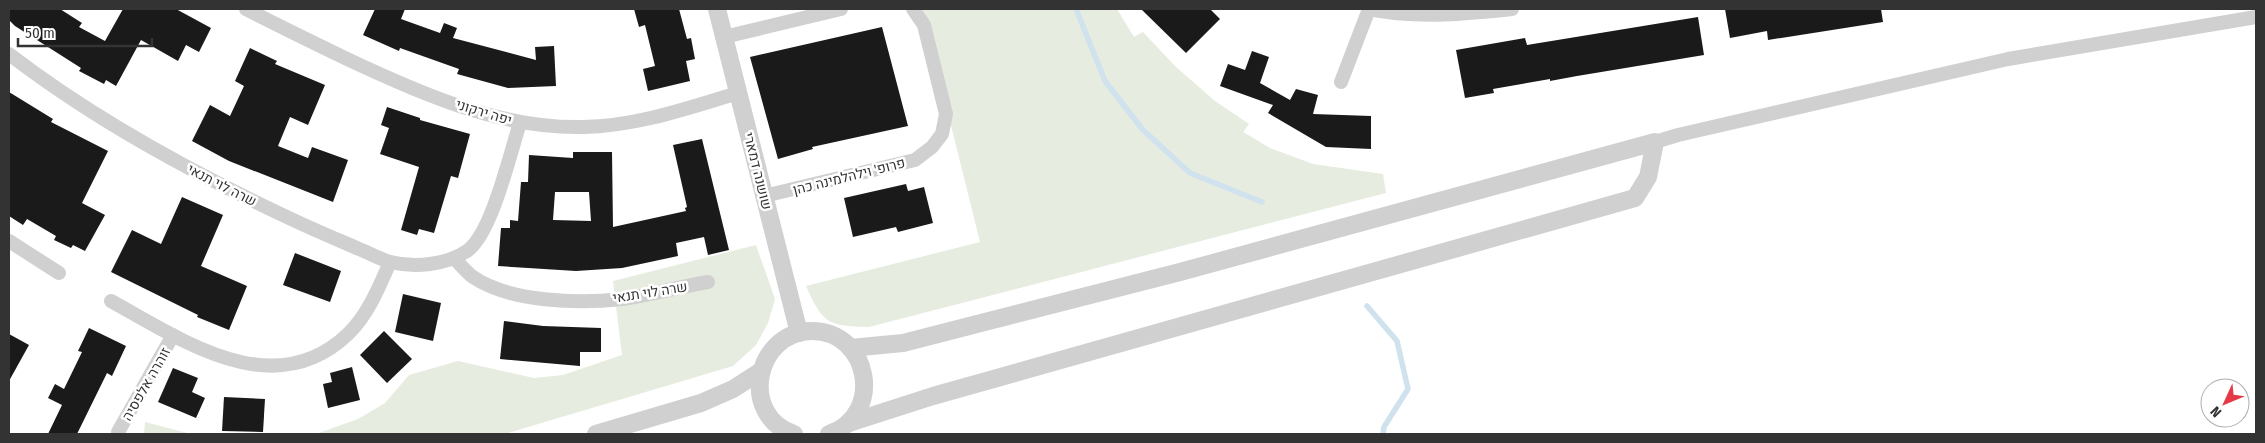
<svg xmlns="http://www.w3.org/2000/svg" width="2265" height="443" viewBox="0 0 2265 443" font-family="'Fira Sans Condensed',Heebo,sans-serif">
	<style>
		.green { fill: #e6ecdf }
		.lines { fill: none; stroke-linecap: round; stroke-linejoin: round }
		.stream { stroke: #cfe2ee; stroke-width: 5.5 }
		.building { fill: #1a1a1a; fill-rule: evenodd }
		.minor { stroke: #d0d0d0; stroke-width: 14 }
		.tertiary { stroke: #d0d0d0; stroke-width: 18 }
		.labels { text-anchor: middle; stroke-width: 5; stroke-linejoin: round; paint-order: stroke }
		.street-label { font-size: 14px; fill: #333; stroke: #fff }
	</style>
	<rect width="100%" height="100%" fill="#fff"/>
	<g class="green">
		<path d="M922 9H1117L1134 37 1143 32 1176 67 1215 101 1249 124 1243 132 1270 148 1313 164 1383 174 1386 193 869 327C828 326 823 324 806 286L980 242Z"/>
		<polygon points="756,245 775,299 768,323 756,345 733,366 505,434 316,434 358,419 385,403 409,375 458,361 534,378 563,375 622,355 613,281"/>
		<polygon points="145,422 191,434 144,434"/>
	</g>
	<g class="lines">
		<g class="stream">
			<polyline points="1076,9 1105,81 1143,130 1190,173 1262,202"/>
			<polyline points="1367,306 1397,341 1408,389 1384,427 1383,434"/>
		</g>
	</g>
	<g class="building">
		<polygon points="9,9 60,9 82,23 79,27 105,41 123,9 176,9 211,28 199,52 186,45 178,61 141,40 116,86 106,80 104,84 79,71 81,68 15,26 9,20"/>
		<polygon points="375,9 405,9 401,19 440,33 444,23 457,28 453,38 536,60 535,47 554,46 556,86 508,88 457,74 459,69 400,48 399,51 363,35"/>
		<polygon points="634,9 679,9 687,39 691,38 695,59 686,61 690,81 648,91 643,69 655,66 645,25 639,27"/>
		<polygon points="1141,9 1210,9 1220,19 1186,53"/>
		<polygon points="1725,9 1881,9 1883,22 1768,40 1767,31 1730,38"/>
		<polygon points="1698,17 1704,55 1577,76 1550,81 1550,79 1493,89 1494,93 1465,98 1456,50 1525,38 1527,45"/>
		<polygon points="882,27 908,126 812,147 813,149 778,159 750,57"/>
		<polygon points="250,48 277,61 275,64 325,85 308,125 290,117 278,146 308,158 312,147 348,160 333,202 229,161 192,141 210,105 230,116 244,86 235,81"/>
		<polygon points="1252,51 1269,57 1260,83 1290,100 1296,89 1318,95 1313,114 1371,116 1371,149 1326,147 1268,113 1273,105 1220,86 1228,64 1245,70"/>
		<polygon points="9,92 53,119 51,122 108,151 82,203 105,215 85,251 73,245 71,248 54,240 56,236 27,219 23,225 9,216"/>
		<polygon points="387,107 420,118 420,120 470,134 458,178 451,176 434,233 419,229 417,235 401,230 419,167 380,154 389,128 381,125"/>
		<path d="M702 139 729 250 708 255 704 237 676 243 678 256 622 268 576 271 498 266 501 228H510V220L518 221 521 182H528L529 155 573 158V152H612L613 227 686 211 685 208 687 207 673 145ZM555 192H589L591 221 553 220Z"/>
		<polygon points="906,184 908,191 924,187 933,223 898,232 896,227 853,237 844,198"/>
		<polygon points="182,197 223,215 201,266 247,286 229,330 197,317 198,315 111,272 132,230 161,244"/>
		<polygon points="295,253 341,271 330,302 283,285"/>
		<polygon points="403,294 441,303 433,341 395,332"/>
		<polygon points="504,321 543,326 601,328 601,352 580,352 580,366 500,359"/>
		<polygon points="89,328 126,346 112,376 107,373 77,434 48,434 62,405 48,398 55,384 64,389 82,352 78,351"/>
		<polygon points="384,331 412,359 387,383 360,355"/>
		<polygon points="9,334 29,345 9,381"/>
		<polygon points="352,367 360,400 328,408 323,384 332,382 330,373"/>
		<polygon points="173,368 198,378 192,392 205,398 196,418 158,402"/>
		<polygon points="224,397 265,399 263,432 222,431"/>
	</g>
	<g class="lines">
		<g class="minor">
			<path d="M246 9C279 26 312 42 345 58 419 93 500 129 583 127 637 126 688 108 738 93"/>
			<path d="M1368 9C1416 19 1463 14 1512 9"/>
			<polyline points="724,37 841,9"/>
			<path d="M9 54C95 120 191 172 289 218 312 229 336 239 359 249 369 253 380 259 390 262 415 268 446 265 467 251 492 234 510 153 520 123"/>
			<polyline points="1341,82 1369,9"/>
			<polyline points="1655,142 1678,135 2008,59 2256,17"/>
			<polyline points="764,196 915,160 932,147 942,134 946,114 924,25 913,9"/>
			<polyline points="9,241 59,273"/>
			<path d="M454 258C460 264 466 272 473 277 510 302 578 304 622 299 650 295 679 287 708 282"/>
			<path d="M111 301C182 340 274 405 348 334 368 315 379 287 390 262"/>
			<polyline points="118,432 173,335"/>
		</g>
		<g class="tertiary">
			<polyline points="717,9 799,333"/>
			<polyline points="849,423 933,396 1635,198 1648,177 1655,142 1180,272 903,343 850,348"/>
			<polyline points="596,434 701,403 733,389 761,371"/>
			<path d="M794 434C739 416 754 332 812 331 870 331 885 415 829 434"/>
		</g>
	</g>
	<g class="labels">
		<g class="street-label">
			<text transform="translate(484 112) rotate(17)" y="5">יפה ירקוני</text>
			<text transform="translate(758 171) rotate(76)" y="5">שושנה דמארי</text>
			<text transform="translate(849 176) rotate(-14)" y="5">פרופ' וילהלמינה כהן</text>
			<text transform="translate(222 185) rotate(27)" y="5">שרה לוי תנאי</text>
			<text transform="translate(650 292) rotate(-9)" y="5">שרה לוי תנאי</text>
			<text transform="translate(146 384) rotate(-60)" y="5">זוהרה אלפסיה</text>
		</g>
	</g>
	<rect width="2265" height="443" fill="none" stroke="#333333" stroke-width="20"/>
	<g transform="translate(2225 403) rotate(226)"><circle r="24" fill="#ffffff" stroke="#adadad"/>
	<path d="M0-4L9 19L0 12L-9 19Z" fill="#e63946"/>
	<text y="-8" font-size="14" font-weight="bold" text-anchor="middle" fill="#333333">N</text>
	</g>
	<path d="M18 38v8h134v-8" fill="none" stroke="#333333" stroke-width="2.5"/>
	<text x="25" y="38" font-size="15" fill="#333333" stroke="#ffffff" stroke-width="4" paint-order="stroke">50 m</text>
</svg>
